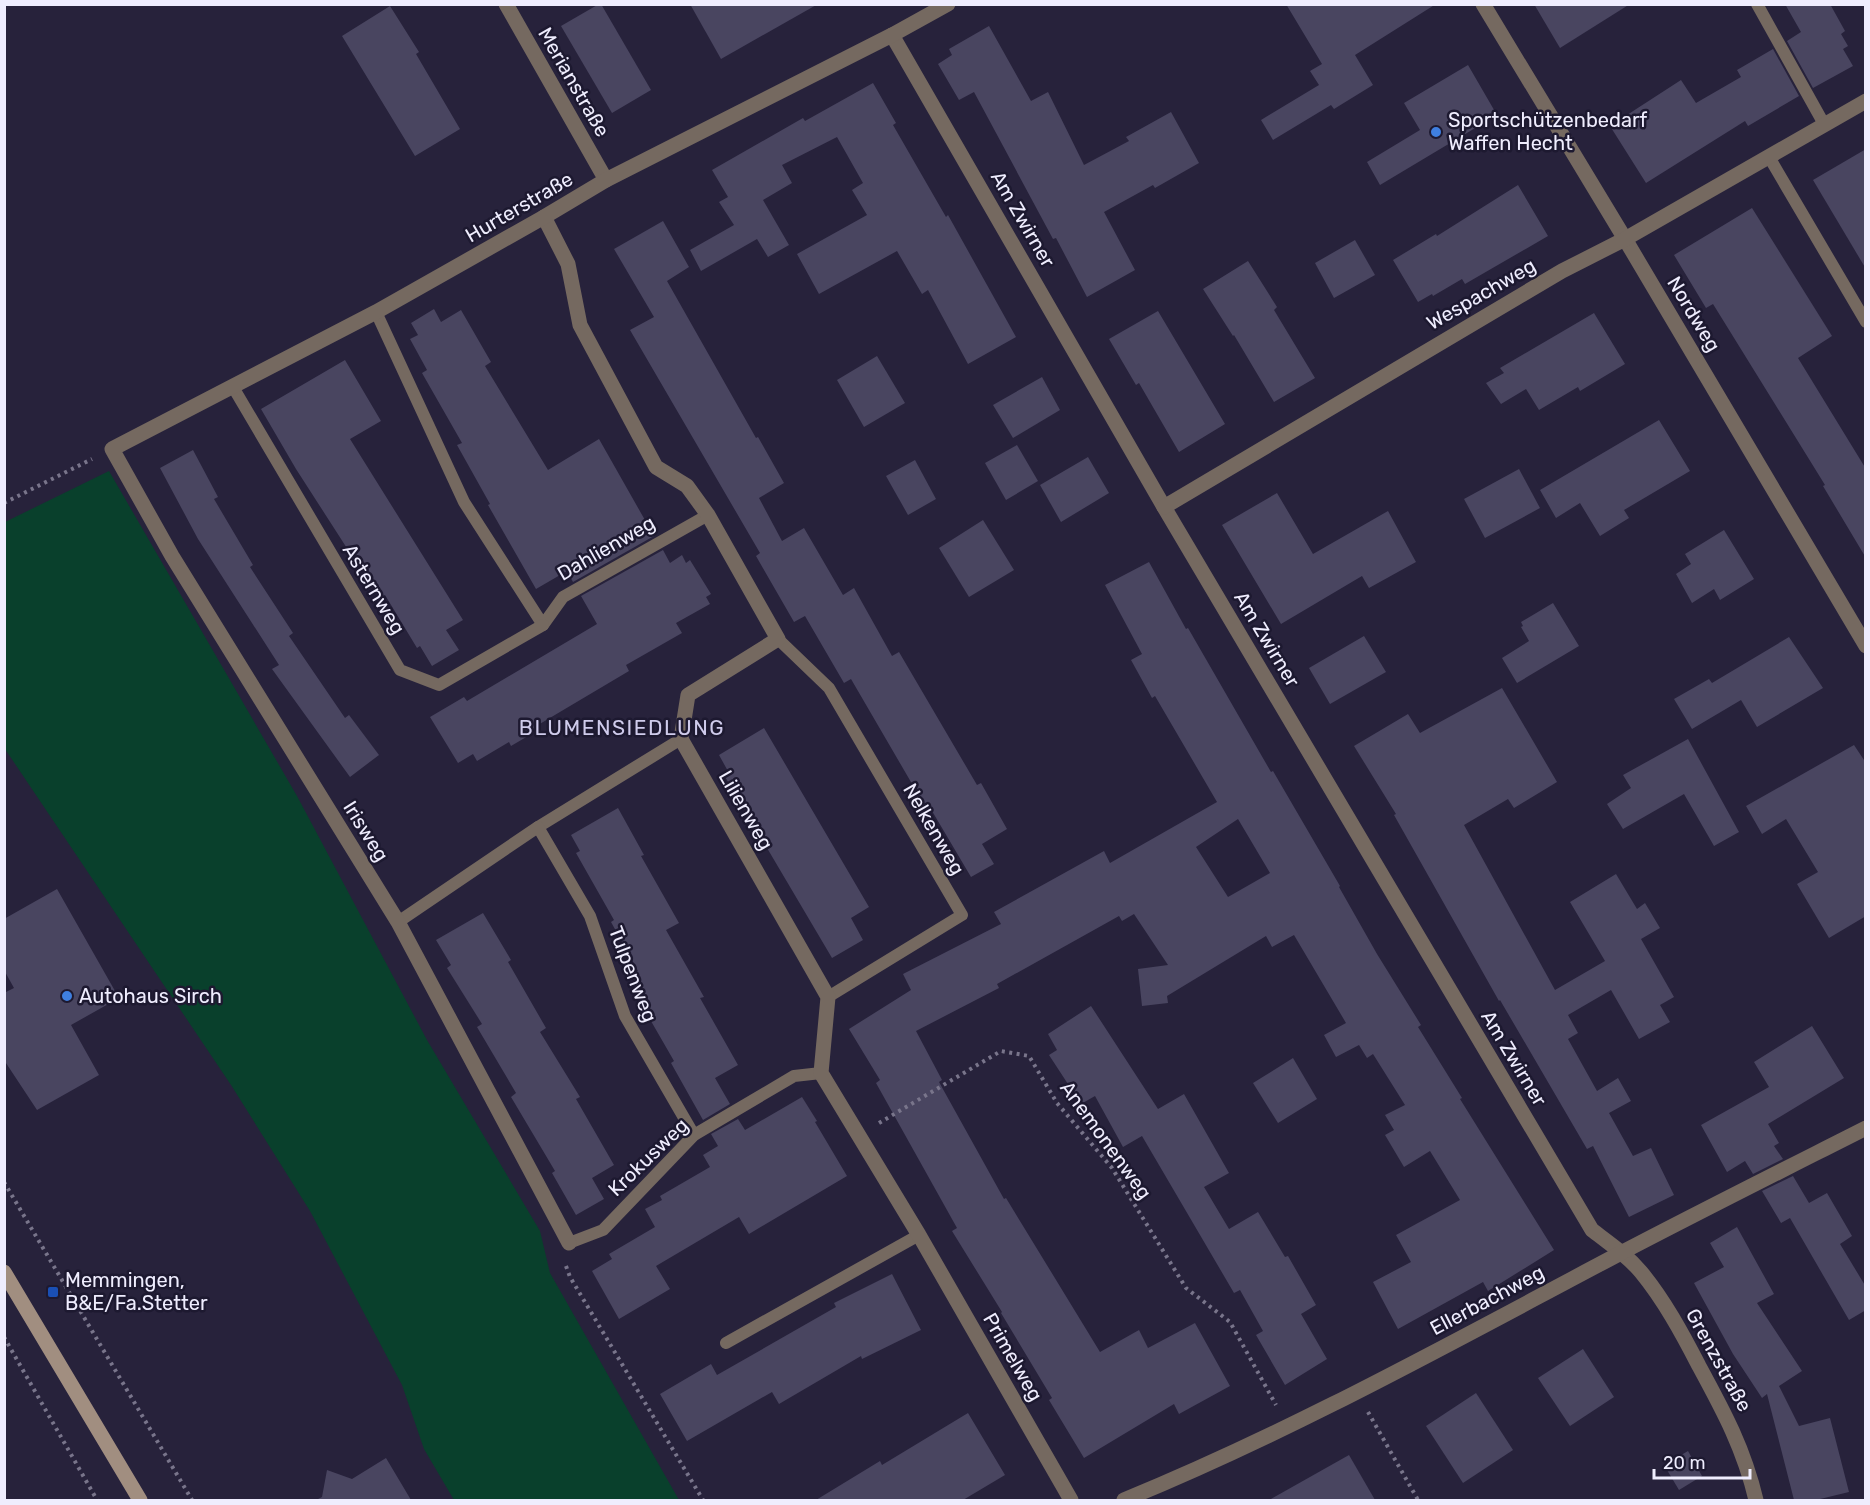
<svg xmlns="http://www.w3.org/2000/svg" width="1870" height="1505" viewBox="0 0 1870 1505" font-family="Rubik,sans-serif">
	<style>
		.green { fill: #09402c }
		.building { fill: #494560; fill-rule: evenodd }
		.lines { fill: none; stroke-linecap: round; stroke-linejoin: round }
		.path { stroke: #79758b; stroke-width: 4; stroke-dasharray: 3 4.5; stroke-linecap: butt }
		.lane { stroke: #756960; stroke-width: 12 }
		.street { stroke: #756960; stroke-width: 15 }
		.secondary { stroke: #a18e80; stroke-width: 15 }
		.shop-dot { fill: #3f7fe0; stroke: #1d1930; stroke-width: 2 }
		.transit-dot { fill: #1a4fb4; stroke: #1d1930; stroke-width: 2 }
		.labels { text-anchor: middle; stroke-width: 5; stroke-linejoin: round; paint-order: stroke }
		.street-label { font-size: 20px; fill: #efedfe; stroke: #1d1930 }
		.poi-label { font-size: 20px; fill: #efedfe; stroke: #1d1930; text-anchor: start }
		.neighbourhood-label { font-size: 21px; letter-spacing: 1.5px; fill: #cfcbeb; stroke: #1d1930 }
	</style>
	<rect width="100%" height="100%" fill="#27223b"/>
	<polygon class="green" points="109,471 297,796 427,1040 540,1231 550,1273 679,1500 454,1500 424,1449 402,1385 310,1211 231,1085 5,749 5,522"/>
	<g class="building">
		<polygon points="599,4 601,4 651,90 612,113 561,26"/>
		<polygon points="690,4 818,4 721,59"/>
		<polygon points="1286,4 1436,4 1355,55 1373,85 1334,109 1331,105 1273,140 1261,120 1319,85 1310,71 1322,64"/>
		<polygon points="1534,4 1630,4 1560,48"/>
		<polygon points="1785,4 1830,4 1845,31 1841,34 1848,46 1843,49 1853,66 1813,88 1787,41 1801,32"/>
		<polygon points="390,6 419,52 416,54 460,129 415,156 342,36"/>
		<polygon points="989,26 1031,101 1048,92 1084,165 1129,141 1126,137 1171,112 1199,163 1155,188 1153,185 1104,212 1135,270 1087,297 1056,238 1053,239 974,92 959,100 938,64 952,55 949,49"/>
		<polygon points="1773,49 1799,96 1748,126 1745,121 1646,183 1610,126 1681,80 1696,103 1741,77 1737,70"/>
		<polygon points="1468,65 1497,115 1380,185 1367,162 1420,130 1404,103"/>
		<polygon points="873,83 896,123 893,125 946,217 948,215 1016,337 968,364 928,290 922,294 897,251 819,294 797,254 867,215 852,190 863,183 837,137 782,165 792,183 763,200 789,245 768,257 757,239 701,271 690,250 734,225 719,202 728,197 712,170 803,118 805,121"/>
		<polygon points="1866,149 1866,269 1813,180"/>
		<polygon points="1518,185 1548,236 1465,284 1462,279 1433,296 1432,294 1418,302 1393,260 1436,234 1437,236"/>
		<polygon points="1752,208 1832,336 1798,358 1866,469 1866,558 1823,486 1825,485 1713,304 1706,308 1674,255"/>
		<polygon points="663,221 689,267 667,281 756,438 758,437 784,483 759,498 782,541 804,528 843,595 854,588 892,656 899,652 977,785 981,783 1007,829 982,844 994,864 971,877 932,811 929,813 851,679 844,683 805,616 794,622 756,556 760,553 630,330 654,317 614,249"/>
		<polygon points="1355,240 1375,275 1334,298 1315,263"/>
		<polygon points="1248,261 1277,307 1274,310 1315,378 1274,402 1234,335 1233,336 1203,289"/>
		<polygon points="434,309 441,322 461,310 491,362 485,366 548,470 599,439 654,536 573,582 567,571 536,589 488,505 490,504 457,445 462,443 422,373 427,370 410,339 418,335 411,323"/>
		<polygon points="1158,311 1225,424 1179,452 1139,383 1136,385 1109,339"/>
		<polygon points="1594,313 1625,364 1580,391 1578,387 1539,410 1526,389 1501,404 1486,383 1504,373 1500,368"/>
		<polygon points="877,356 905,403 864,427 837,380"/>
		<polygon points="345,360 381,421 350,439 463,620 446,630 459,650 432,666 420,646 417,648 385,595 379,598 296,469 261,409"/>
		<polygon points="1042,377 1060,410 1013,438 993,405"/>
		<polygon points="1659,420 1690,471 1624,510 1629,518 1600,536 1580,503 1556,518 1540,490"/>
		<polygon points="1017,445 1038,481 1006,500 985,463"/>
		<polygon points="193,450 218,497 214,499 253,565 250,567 293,633 289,636 345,718 349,715 379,755 350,777 272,669 279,665 198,539 160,468"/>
		<polygon points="1088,457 1109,493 1061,522 1040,485"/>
		<polygon points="915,460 936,499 908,515 886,476"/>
		<polygon points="1519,469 1540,508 1485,538 1464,499"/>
		<polygon points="1277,493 1313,554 1388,511 1416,562 1369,588 1362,576 1281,624 1222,525"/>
		<polygon points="983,520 1014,570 969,597 939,548"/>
		<polygon points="1724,530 1754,579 1720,600 1714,589 1692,603 1676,574 1691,564 1685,554"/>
		<polygon points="663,550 670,563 682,555 686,563 690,560 711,594 706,597 710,604 676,623 682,633 626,665 629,671 538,725 540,729 511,746 509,742 477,761 473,754 458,763 430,717 464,697 467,701 597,624 581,596"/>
		<path d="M1149 562 1186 629 1188 628 1271 772 1273 771 1340 886 1339 887 1377 954 1421 1025 1418 1027 1462 1098 1460 1099 1554 1250 1488 1291 1483 1282 1398 1329 1373 1282 1411 1262 1396 1235 1460 1200 1430 1151 1404 1167 1385 1135 1394 1130 1385 1115 1405 1105 1373 1054 1367 1058 1359 1045 1336 1057 1324 1035 1346 1023 1294 935 1272 947 1266 936 1167 996 1168 1003 1142 1006 1138 969 1168 965 1134 914 1122 921 1119 916 997 984 999 988 916 1031 942 1080 939 1082 1004 1199 1006 1198 1100 1352 1139 1330 1148 1348 1195 1323 1230 1386 1179 1414 1174 1404 1084 1458 1049 1400 1052 1398 1001 1313 1002 1312 952 1231 957 1228 876 1083 880 1080 849 1029 911 990 903 974 1001 924 994 912 1104 851 1110 863 1217 802 1155 696 1152 698 1131 660 1142 654 1105 585ZM1238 819 1270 873 1228 897 1196 847Z"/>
		<polygon points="1553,603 1579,646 1517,683 1502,658 1529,641 1521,627 1523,626 1521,622"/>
		<polygon points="1364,636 1386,672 1330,704 1309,668"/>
		<polygon points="1789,637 1823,688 1757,727 1741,700 1692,729 1674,699 1709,679 1712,683"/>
		<polygon points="1502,688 1557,782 1514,808 1508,799 1464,825 1555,990 1605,961 1570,902 1616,874 1637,909 1645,903 1660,928 1641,939 1674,997 1660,1005 1670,1022 1639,1039 1611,990 1568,1015 1578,1033 1568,1039 1597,1091 1618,1078 1631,1101 1609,1113 1633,1156 1651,1148 1674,1195 1629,1217 1593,1146 1587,1149 1500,1000 1499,1001 1394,815 1396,814 1354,746 1408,714 1420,733"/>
		<polygon points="764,728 869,907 851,918 863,940 832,958 724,775 729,773 719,755"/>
		<polygon points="1688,739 1739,832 1714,846 1684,794 1623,829 1607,804 1631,788 1623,775"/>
		<polygon points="1854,745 1866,763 1866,916 1829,938 1797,884 1818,872 1786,819 1762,834 1746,806"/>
		<polygon points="618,808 644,855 641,856 679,923 666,930 704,997 700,998 738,1065 715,1078 730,1104 703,1120 671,1063 674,1061 636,995 641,992 631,975 638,971 611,922 614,920 576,853 580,851 571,835"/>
		<polygon points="57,889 119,998 71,1025 99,1075 37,1110 4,1060 4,993 14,988 4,970 4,919"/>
		<polygon points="483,913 511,960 508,962 546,1028 540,1032 580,1097 576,1099 614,1165 592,1178 604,1199 576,1215 552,1173 555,1171 511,1097 516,1093 477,1027 482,1024 447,968 451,965 436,940"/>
		<polygon points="1091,1006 1158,1109 1184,1094 1229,1173 1204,1187 1229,1229 1258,1212 1285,1257 1288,1256 1316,1305 1301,1314 1327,1359 1285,1385 1256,1335 1263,1331 1240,1290 1234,1293 1142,1136 1123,1147 1095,1096 1081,1104 1049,1055 1057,1050 1048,1034"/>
		<polygon points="1812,1026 1844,1078 1768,1124 1779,1143 1774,1146 1783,1159 1753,1174 1745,1161 1727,1172 1701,1125 1769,1087 1754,1062"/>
		<polygon points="1293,1058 1317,1099 1278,1123 1253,1083"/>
		<polygon points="802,1097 817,1121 815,1122 847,1176 749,1234 739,1217 656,1266 670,1289 619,1319 592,1271 612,1259 609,1254 655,1227 645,1209 662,1200 660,1196 710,1167 703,1155 718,1146 711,1134 738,1119 745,1130"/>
		<polygon points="1793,1176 1809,1203 1827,1193 1852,1236 1840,1244 1866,1287 1866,1310 1849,1320 1790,1218 1781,1223 1762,1191"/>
		<polygon points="1737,1227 1774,1294 1757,1303 1802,1371 1779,1386 1799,1426 1830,1418 1849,1492 1816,1500 1794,1500 1767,1394 1762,1398 1733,1354 1694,1283 1724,1267 1710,1243"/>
		<polygon points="892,1274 921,1330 862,1359 861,1356 779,1404 772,1392 687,1441 660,1394 711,1364 717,1375 836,1307 834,1303"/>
		<polygon points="1583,1349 1614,1397 1570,1426 1538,1378"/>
		<polygon points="1476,1393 1513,1450 1463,1483 1426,1426"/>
		<polygon points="968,1413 1005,1475 963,1500 816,1500 880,1461 882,1465"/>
		<polygon points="1688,1451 1702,1476 1679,1490 1664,1465"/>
		<polygon points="1349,1455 1375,1500 1269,1500"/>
		<polygon points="386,1458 411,1500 316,1500 322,1497 327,1470 352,1479"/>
	</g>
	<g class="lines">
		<g class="path">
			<polyline points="4,503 92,459"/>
			<polyline points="879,1123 1001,1051 1029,1056 1057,1103 1112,1168 1186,1288 1230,1322 1276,1405"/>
			<polyline points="4,1182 192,1500"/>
			<polyline points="566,1266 570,1277 703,1500"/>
			<polyline points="4,1337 97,1500"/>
			<polyline points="1368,1412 1418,1500"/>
		</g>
		<g class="lane">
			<polyline points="1757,4 1824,124"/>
			<polyline points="1769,157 1866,322"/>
			<polyline points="376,312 464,502 543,625 563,597 708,515"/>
			<polyline points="233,387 400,670 439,685 543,625"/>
			<polyline points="778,639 829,688 962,915 828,997"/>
			<polyline points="538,827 681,739"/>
			<polyline points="398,922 538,827 590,916 625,1016 694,1135"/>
			<polyline points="569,1243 603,1230 694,1135 794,1076 821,1073"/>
			<polyline points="726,1343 919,1235"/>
		</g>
		<g class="street">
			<polyline points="506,4 606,180"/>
			<polyline points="1483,4 1625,239 1866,646"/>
			<path d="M892 35 1164 507 1592 1230C1609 1243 1627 1255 1641 1272 1664 1300 1682 1333 1699 1366 1724 1412 1744 1449 1756 1500"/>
			<polyline points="544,217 568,264 580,325 656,467 687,486 708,515 778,639 688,695 681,739 828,997 821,1073 919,1235 1071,1500"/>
			<polyline points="1164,507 1562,271 1625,239 1866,101"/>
			<polyline points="569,1243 398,922 172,556 112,449 376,312 544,217 606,180 892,35 948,4"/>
			<path d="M1124 1500C1295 1430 1456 1340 1619 1254 1701 1211 1783 1170 1866 1128"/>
		</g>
		<polyline class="secondary" points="4,1272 140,1500"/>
	</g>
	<g class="shop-dot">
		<circle cx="1436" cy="132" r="6"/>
		<circle cx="67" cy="996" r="6"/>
	</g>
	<rect class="transit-dot" x="47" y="1286" width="12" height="12" rx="3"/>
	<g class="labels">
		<g class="street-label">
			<text transform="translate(574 82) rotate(60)" y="7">Merianstraße</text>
			<text transform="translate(519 207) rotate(-30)" y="7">Hurterstraße</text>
			<text transform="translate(1023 219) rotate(60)" y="7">Am Zwirner</text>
			<text transform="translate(1481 294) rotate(-30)" y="7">Wespachweg</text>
			<text transform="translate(1694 314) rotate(59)" y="7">Nordweg</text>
			<text transform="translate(606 548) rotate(-30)" y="7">Dahlienweg</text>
			<text transform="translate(374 589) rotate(59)" y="7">Asternweg</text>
			<text transform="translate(1267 639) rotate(59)" y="7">Am Zwirner</text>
			<text transform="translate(746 810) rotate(60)" y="7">Lilienweg</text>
			<text transform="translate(934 829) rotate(60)" y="7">Nelkenweg</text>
			<text transform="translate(366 831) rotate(58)" y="7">Irisweg</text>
			<text transform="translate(633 974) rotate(69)" y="7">Tulpenweg</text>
			<text transform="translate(1514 1058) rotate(59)" y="7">Am Zwirner</text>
			<text transform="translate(1106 1140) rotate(54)" y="7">Anemonenweg</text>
			<text transform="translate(648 1157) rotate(-44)" y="7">Krokusweg</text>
			<text transform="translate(1487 1300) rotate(-28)" y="7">Ellerbachweg</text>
			<text transform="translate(1013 1357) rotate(60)" y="7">Primelweg</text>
			<text transform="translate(1719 1360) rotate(61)" y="7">Grenzstraße</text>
		</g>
		<g class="poi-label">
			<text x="1448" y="127">Sportschützenbedarf<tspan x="1448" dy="23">Waffen Hecht</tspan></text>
			<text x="79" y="1003">Autohaus Sirch</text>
			<text x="65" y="1287">Memmingen,<tspan x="65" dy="23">B&amp;E/Fa.Stetter</tspan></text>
		</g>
		<g class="neighbourhood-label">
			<text x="622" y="735">BLUMENSIEDLUNG</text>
		</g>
	</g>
	<rect width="1870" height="1505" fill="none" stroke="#efedfe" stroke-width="12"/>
	<path d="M1654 1469v9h96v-9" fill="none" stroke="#efedfe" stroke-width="3"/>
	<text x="1663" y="1469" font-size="18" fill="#efedfe" stroke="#1d1930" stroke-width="4.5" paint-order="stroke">20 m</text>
</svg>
